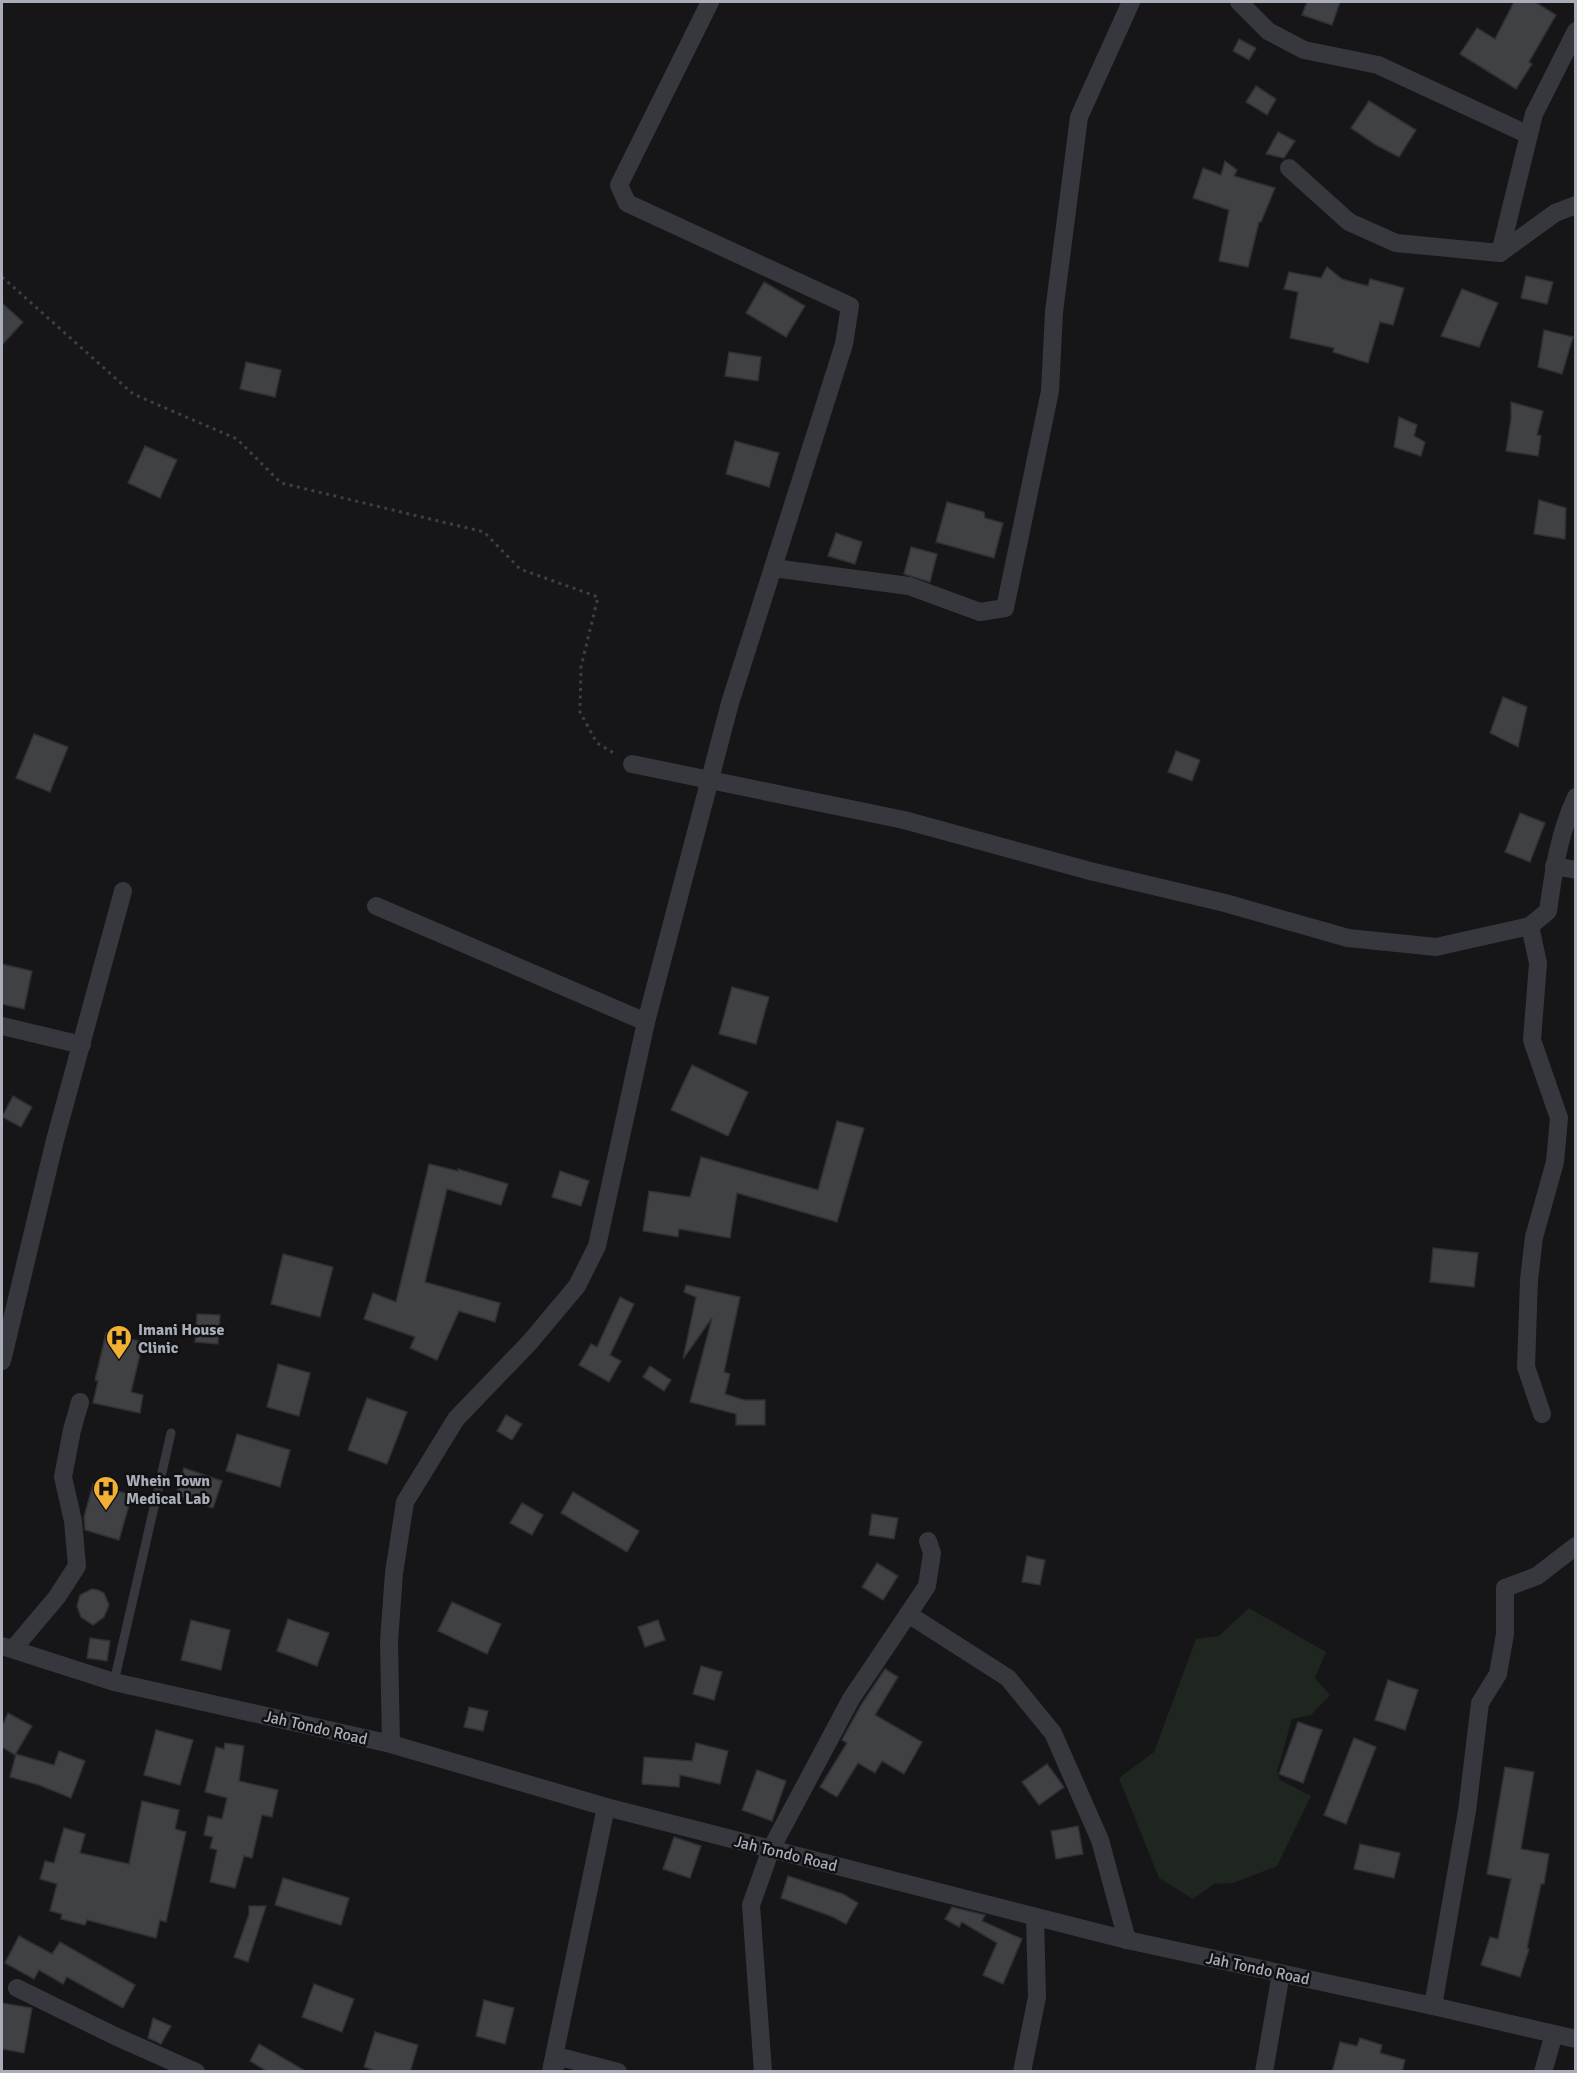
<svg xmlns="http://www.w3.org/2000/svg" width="1577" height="2073" viewBox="0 0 1577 2073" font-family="Signika,sans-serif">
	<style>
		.green { fill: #1e261f }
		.building { fill: #404145; stroke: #303034; stroke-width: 1.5 }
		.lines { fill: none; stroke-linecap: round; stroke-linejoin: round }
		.path { stroke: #3d3f44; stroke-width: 3; stroke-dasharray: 3 4.5; stroke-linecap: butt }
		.lane { stroke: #37383d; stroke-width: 9 }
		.street { stroke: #37383d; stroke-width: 18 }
		.labels { text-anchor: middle; stroke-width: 5; stroke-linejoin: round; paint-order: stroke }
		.poi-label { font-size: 16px; font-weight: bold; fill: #a8adb8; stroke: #111113; text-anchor: start }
		.street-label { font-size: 16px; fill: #a8adb8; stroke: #111113 }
	</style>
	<rect width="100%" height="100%" fill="#161618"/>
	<polygon class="green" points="1249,1608 1326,1652 1315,1678 1330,1695 1311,1715 1292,1719 1277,1772 1280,1780 1311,1796 1277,1866 1233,1883 1214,1884 1193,1899 1159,1878 1119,1778 1154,1752 1196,1639 1219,1636"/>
	<g class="building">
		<polygon points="1307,2 1340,2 1332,25 1302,15"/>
		<polygon points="1514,2 1535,2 1556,15 1529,62 1532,64 1516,89 1460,54 1477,28 1495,39"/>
		<polygon points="1239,39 1256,48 1249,60 1233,51"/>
		<polygon points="1256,86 1276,99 1267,115 1246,102"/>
		<polygon points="1369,101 1416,130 1399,157 1376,145 1351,128"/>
		<polygon points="1278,132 1295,141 1284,158 1266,154"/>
		<polygon points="1225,161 1237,170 1234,176 1275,188 1261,222 1259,222 1248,267 1219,261 1229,210 1193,198 1203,168 1221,175"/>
		<polygon points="1327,267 1342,279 1368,286 1370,279 1404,288 1393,325 1380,322 1368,363 1333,352 1334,348 1290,338 1298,292 1284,289 1289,272 1321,278"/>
		<polygon points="1526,276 1553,282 1547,304 1521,298"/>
		<polygon points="764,282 805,306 786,337 746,313"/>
		<polygon points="1462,289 1498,303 1479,347 1441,336"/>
		<polygon points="2,303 23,322 2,345"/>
		<polygon points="1544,330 1573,337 1562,374 1538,367"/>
		<polygon points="729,352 761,357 758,381 725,376"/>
		<polygon points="246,362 281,370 275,397 240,389"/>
		<polygon points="1511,402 1543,411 1537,435 1541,436 1538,456 1506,451 1511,419"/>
		<polygon points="1399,417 1417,425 1414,436 1425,442 1421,456 1394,447"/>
		<polygon points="735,441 779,453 769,487 726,474"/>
		<polygon points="145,446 177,460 160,498 128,483"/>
		<polygon points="1539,500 1566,508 1565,539 1534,534"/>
		<polygon points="947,502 984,512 985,518 1003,523 994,558 936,542"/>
		<polygon points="836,533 862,542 855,564 828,556"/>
		<polygon points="911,547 937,554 930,582 904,574"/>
		<polygon points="1503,697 1527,707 1518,747 1490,733"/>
		<polygon points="34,734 68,747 50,792 16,778"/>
		<polygon points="1176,751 1200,760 1192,781 1168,772"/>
		<polygon points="1520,813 1545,823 1530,862 1505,852"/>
		<polygon points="2,964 32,971 24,1009 2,1004"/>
		<polygon points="732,987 769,997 756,1044 719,1034"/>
		<polygon points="692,1065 748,1092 728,1136 671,1110"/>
		<polygon points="13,1096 32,1107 21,1127 2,1117"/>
		<polygon points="837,1121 864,1128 837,1222 737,1193 730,1238 679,1229 678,1237 643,1231 649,1191 690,1197 701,1157 818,1190"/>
		<polygon points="429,1164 458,1171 458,1169 508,1184 501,1205 447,1189 425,1282 500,1303 495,1322 459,1311 437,1360 410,1348 415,1337 364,1319 373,1293 396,1302"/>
		<polygon points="560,1171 589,1181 581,1206 552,1197"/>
		<polygon points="1433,1248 1478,1253 1474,1287 1430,1282"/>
		<polygon points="283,1254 333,1267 320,1317 271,1304"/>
		<polygon points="686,1285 740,1297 724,1372 730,1374 725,1394 744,1400 765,1400 765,1425 736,1425 736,1414 690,1402 712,1318 683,1359 696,1297 684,1292"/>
		<polygon points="620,1297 634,1304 610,1355 621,1361 609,1382 579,1365 591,1344 597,1347"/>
		<polygon points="197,1314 220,1315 218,1344 195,1342"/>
		<polygon points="106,1333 143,1342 131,1392 143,1395 140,1413 93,1403 98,1381 95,1380"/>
		<polygon points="278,1364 310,1373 299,1416 267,1407"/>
		<polygon points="650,1366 671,1380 664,1391 643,1377"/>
		<polygon points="367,1398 407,1412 387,1464 348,1450"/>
		<polygon points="506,1415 522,1424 512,1440 497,1431"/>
		<polygon points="237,1434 290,1450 280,1487 226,1471"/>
		<polygon points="184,1468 222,1481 213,1508 176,1495"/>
		<polygon points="93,1484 132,1495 119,1540 85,1530 84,1517"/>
		<polygon points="573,1492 639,1531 627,1552 561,1513"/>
		<polygon points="522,1503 543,1515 532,1535 510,1523"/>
		<polygon points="872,1514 898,1518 894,1539 869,1535"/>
		<polygon points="1027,1556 1045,1560 1040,1585 1022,1582"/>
		<polygon points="877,1563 898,1576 883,1600 862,1587"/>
		<polygon points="92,1589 98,1590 104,1593 109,1605 104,1617 93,1625 81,1617 77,1606 80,1595"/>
		<polygon points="452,1602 501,1624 487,1654 438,1631"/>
		<polygon points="288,1619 329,1633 317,1666 277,1651"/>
		<polygon points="191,1620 230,1630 221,1670 181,1660"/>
		<polygon points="658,1620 665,1640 645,1647 638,1627"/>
		<polygon points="90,1638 110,1641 107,1661 87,1658"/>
		<polygon points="701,1666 722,1672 714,1700 693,1694"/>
		<polygon points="885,1669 898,1677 875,1715 922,1742 904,1774 882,1761 875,1773 858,1763 837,1797 820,1787 847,1743 842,1740 861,1705"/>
		<polygon points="1388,1680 1418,1690 1405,1730 1375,1720"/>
		<polygon points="469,1707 488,1711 483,1731 464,1727"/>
		<polygon points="8,1713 32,1726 15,1755 2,1747 2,1726"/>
		<polygon points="1298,1722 1322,1730 1303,1783 1279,1774"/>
		<polygon points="156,1730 193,1740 180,1785 144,1775"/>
		<polygon points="1354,1738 1376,1747 1346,1824 1324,1815"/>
		<polygon points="225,1743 244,1746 239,1781 278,1790 272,1817 262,1815 252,1858 244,1856 235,1888 210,1882 217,1850 210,1848 213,1837 204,1835 208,1816 222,1819 227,1798 205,1792 216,1747 224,1749"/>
		<polygon points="696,1743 728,1751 720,1784 680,1775 679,1787 642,1784 644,1757 692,1761"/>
		<polygon points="59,1751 85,1761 71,1798 39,1785 10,1777 16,1754 54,1765"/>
		<polygon points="1047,1764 1064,1787 1039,1805 1022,1782"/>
		<polygon points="1505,1767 1534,1772 1521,1849 1549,1854 1544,1884 1541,1884 1527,1948 1529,1949 1520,1977 1481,1965 1490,1937 1498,1939 1511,1879 1487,1874"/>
		<polygon points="757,1770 786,1781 772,1821 742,1810"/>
		<polygon points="142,1801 179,1810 175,1829 186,1832 166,1922 160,1920 156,1938 87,1920 85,1925 61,1919 62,1914 50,1911 57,1884 40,1879 45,1861 54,1863 64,1828 85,1834 80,1853 129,1864"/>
		<polygon points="1078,1826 1083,1854 1056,1859 1051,1831"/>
		<polygon points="674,1837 701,1846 690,1878 663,1869"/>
		<polygon points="1360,1844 1400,1853 1394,1878 1354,1869"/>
		<polygon points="788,1876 843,1894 858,1903 846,1924 833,1917 781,1898"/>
		<polygon points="283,1878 349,1898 341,1925 275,1905"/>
		<polygon points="249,1906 266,1906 248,1962 234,1957 249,1914"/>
		<polygon points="952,1907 985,1915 982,1921 1022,1939 1003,1984 983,1975 997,1943 962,1922 959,1927 945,1919"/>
		<polygon points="19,1936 52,1954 60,1942 135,1985 123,2008 67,1977 63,1984 39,1970 34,1979 5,1963"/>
		<polygon points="314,1984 354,1999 342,2032 302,2017"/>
		<polygon points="484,2000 514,2008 505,2044 476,2036"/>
		<polygon points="2,2003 32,2008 24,2053 2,2049"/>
		<polygon points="153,2018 171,2026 161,2044 148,2038"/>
		<polygon points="375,2032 418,2045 410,2072 379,2072 364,2067"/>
		<polygon points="1360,2038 1382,2045 1380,2053 1405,2060 1402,2072 1332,2072 1340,2042 1357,2046"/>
		<polygon points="259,2044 307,2072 268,2072 250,2061"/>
	</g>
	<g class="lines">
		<polyline class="path" points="2,277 133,394 237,439 281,483 484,532 520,569 598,597 581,667 580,712 597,743 617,755"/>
		<polyline class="lane" points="114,1682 171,1433"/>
		<g class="street">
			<polyline points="1239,2 1268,31 1304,50 1378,65 1529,135"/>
			<polyline points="1289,168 1349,222 1396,243 1500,253 1555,213 1576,205"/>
			<polyline points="1500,253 1534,114 1576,31"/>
			<polyline points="773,568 909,586 980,612 1005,608 1050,391 1054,312 1079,117 1131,2"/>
			<path d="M632 764 904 820 1090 871 1225 903 1348 938 1436 947 1530 926 1548 911C1554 870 1558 836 1576 797"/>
			<polyline points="1554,866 1576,870"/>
			<polyline points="376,906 646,1022"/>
			<polyline points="1530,926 1538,963 1532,1040 1559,1118 1555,1162 1534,1237 1529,1280 1526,1367 1542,1414"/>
			<polyline points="2,1026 82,1045"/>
			<polyline points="2,1361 55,1140 123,891"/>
			<polyline points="908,1614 1008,1678 1053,1733 1100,1840 1127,1940"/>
			<polyline points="2,1646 114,1682 391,1744 606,1807 1127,1940 1433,2006 1576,2039"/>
			<polyline points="13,1649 57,1597 77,1566 73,1521 63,1477 72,1430 80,1402"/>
			<polyline points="391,1744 389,1641 394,1573 405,1502 456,1419 530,1342 577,1286 597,1246 646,1022 730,703 844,344 850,306 627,203 619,185 710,2"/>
			<polyline points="17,1988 117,2037 196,2072"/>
			<polyline points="1433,2006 1467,1811 1480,1703 1498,1674 1505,1634 1505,1588 1537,1576 1576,1546"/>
			<polyline points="552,2066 606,1807"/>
			<polyline points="551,2072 552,2066 564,2058 618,2072"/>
			<polyline points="763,2072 751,1905 771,1849 851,1699 927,1586 932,1553 928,1541"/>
			<polyline points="1022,2072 1037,1997 1035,1917"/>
			<polyline points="1264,2072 1281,1973"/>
			<polyline points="1543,2072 1554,2034"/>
		</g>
	</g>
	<defs>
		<symbol id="hospital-pin" viewBox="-11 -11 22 30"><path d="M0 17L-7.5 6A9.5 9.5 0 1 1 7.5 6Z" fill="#f2b134" stroke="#111113"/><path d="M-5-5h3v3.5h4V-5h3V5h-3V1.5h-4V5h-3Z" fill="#111"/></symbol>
	</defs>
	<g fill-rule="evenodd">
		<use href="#hospital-pin" x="104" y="1323" width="30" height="40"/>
		<use href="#hospital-pin" x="91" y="1474" width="30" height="40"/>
	</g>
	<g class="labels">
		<g class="poi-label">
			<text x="138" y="1335">Imani House<tspan x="138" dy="18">Clinic</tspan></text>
			<text x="126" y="1486">Whein Town<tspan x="126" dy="18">Medical Lab</tspan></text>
		</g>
		<g class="street-label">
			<text transform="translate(316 1727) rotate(13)" y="6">Jah Tondo Road</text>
			<text transform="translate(786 1853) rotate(14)" y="6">Jah Tondo Road</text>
			<text transform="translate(1258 1968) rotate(12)" y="6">Jah Tondo Road</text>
		</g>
	</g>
	<rect width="1577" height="2073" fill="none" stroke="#a8adb8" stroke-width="6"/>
</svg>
